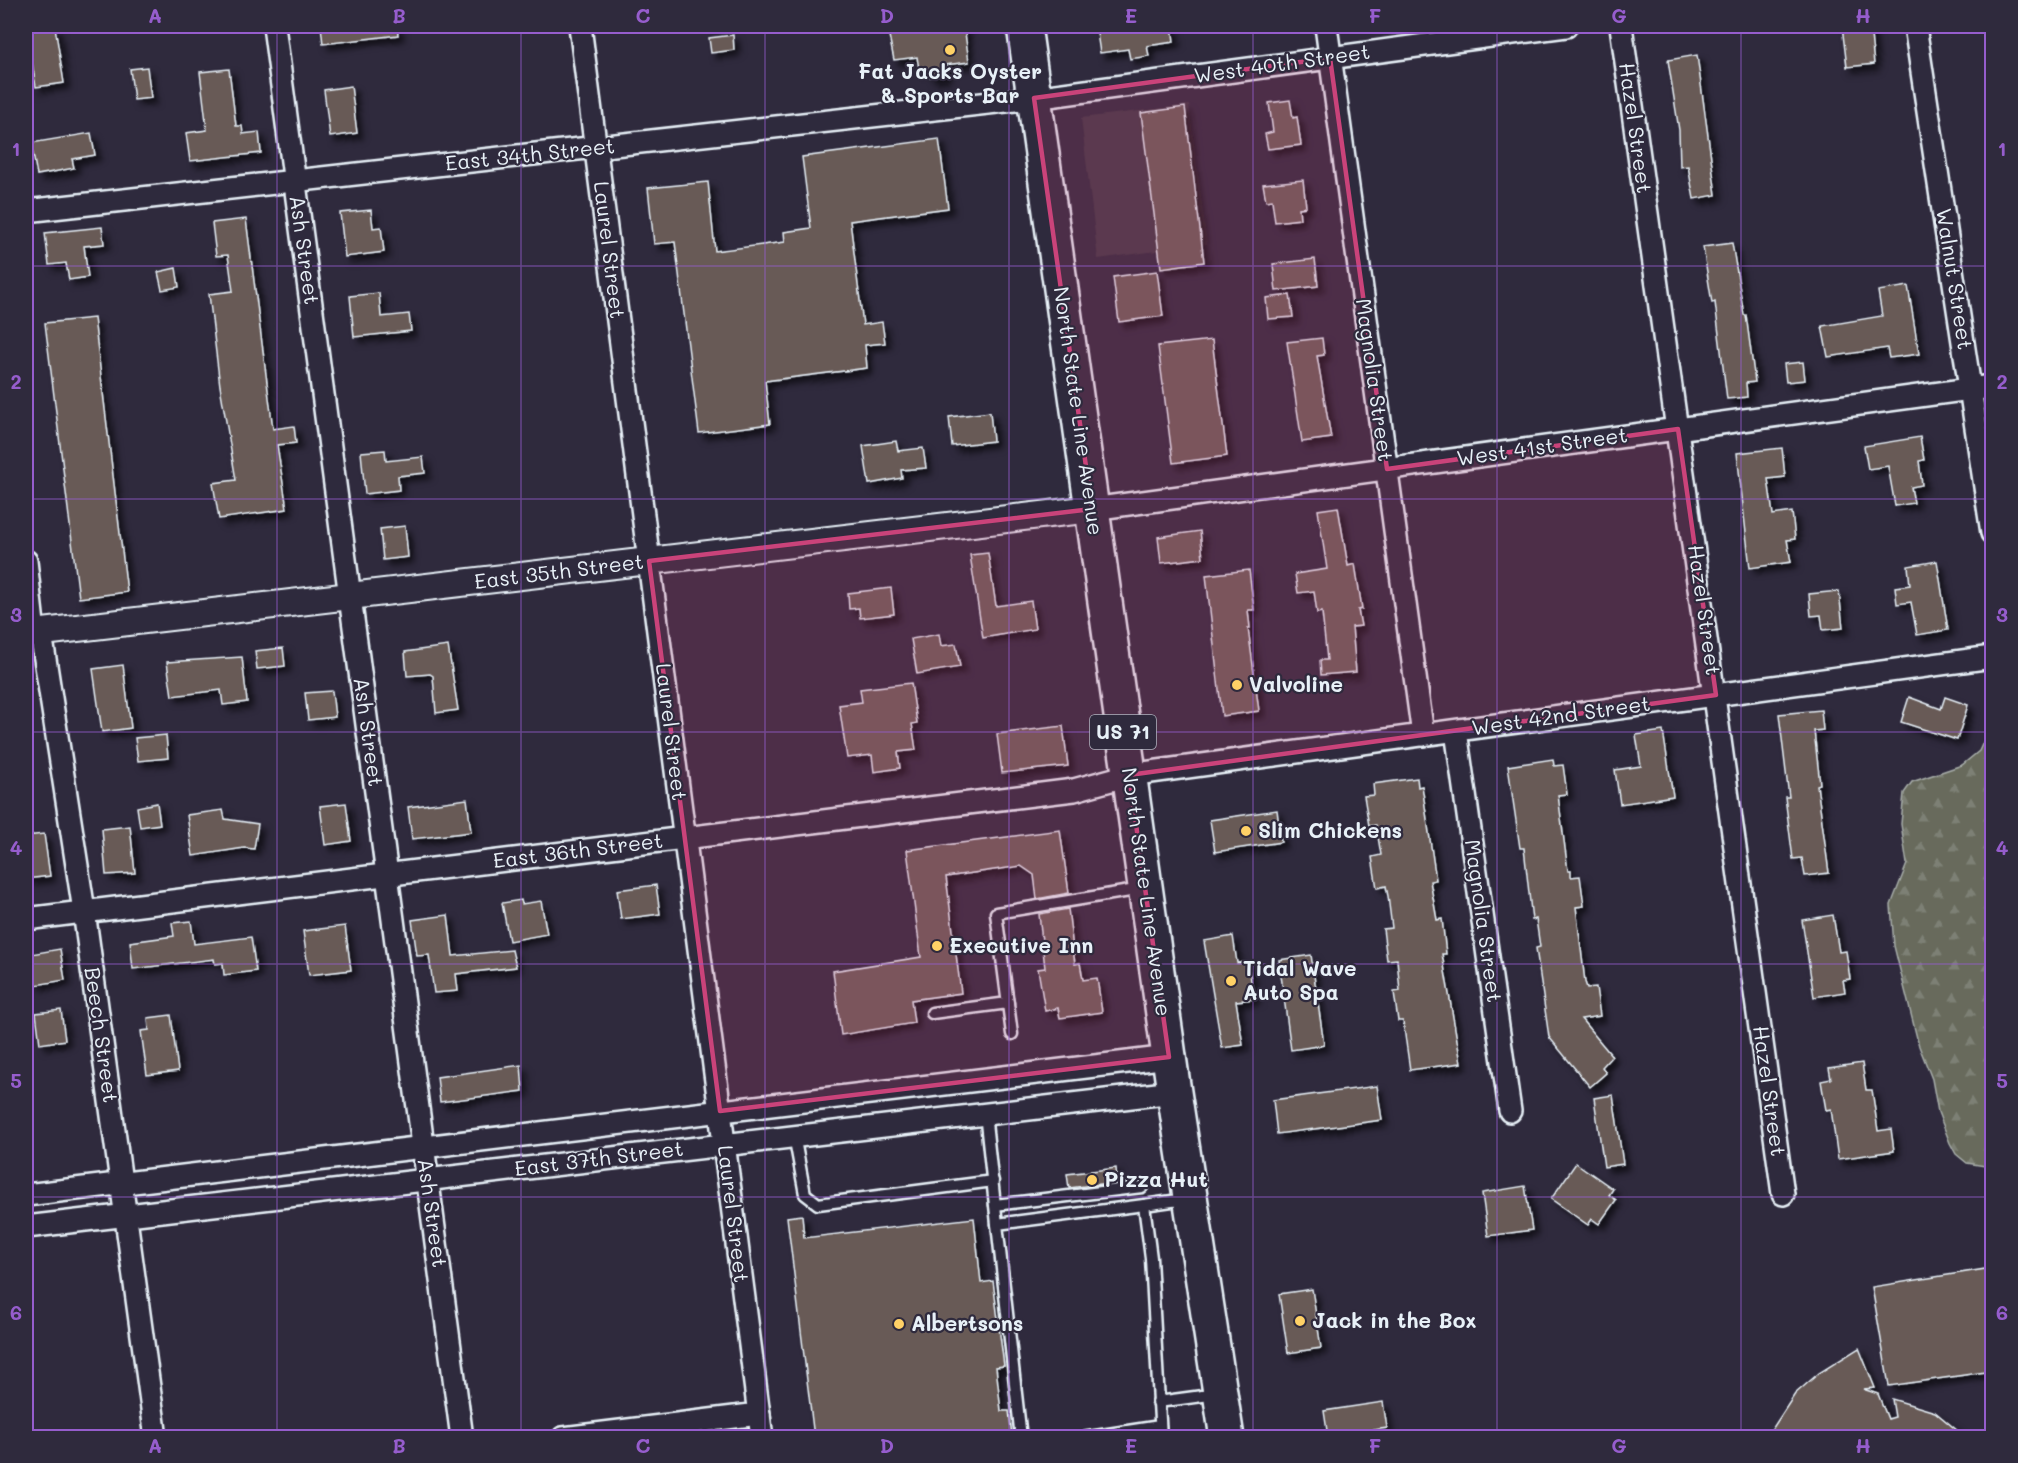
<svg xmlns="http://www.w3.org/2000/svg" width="2018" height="1463" viewBox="0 0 2018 1463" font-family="Mali,sans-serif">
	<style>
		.built { fill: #403844 }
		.forest { fill: url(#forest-firs); stroke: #a8aeaa; stroke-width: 1.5 }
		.building { fill: #675a56; stroke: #e8f1f8; stroke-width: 1.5; filter: url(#shadow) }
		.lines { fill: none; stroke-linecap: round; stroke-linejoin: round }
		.service-casing { stroke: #e8f1f8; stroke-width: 15 }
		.minor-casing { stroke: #e8f1f8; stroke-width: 26 }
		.tertiary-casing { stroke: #e8f1f8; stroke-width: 30 }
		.primary-casing { stroke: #e8f1f8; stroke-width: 38 }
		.service { stroke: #2f2a3d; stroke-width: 10 }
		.minor { stroke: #2f2a3d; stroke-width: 21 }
		.tertiary { stroke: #2f2a3d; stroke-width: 26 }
		.primary { stroke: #2f2a3d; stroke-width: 33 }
		.marked { fill: #ca437a; fill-opacity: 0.2; stroke: #ca437a; stroke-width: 4.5; stroke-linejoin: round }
		.grid { fill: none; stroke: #965dcd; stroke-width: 1.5; stroke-opacity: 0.55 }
		.poi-dot { fill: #ffd166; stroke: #2f2a3d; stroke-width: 2 }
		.labels { text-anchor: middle; stroke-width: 4.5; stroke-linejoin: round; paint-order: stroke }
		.shield { fill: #2f2a3d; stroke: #b0b5c0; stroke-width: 1.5 }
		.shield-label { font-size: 20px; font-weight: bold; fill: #e8f1f8 }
		.street-label { font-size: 21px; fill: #e8f1f8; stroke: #2f2a3d }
		.poi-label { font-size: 21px; font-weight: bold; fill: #e8f1f8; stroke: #2f2a3d; text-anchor: start }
		.neatline { fill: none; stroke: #965dcd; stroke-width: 2 }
		.grid-label { font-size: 20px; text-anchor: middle; font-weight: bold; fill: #965dcd }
	</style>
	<defs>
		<pattern id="forest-firs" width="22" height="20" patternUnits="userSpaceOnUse" patternTransform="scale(1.5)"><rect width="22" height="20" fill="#676a5c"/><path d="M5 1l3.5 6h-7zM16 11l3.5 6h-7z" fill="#7d8074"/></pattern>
		<filter id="shadow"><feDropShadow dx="5.5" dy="5.5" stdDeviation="3" flood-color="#0009"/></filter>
	</defs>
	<rect width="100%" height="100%" fill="#2f2a3d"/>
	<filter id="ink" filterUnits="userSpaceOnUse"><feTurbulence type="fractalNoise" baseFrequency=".0167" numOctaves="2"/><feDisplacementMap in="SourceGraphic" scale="12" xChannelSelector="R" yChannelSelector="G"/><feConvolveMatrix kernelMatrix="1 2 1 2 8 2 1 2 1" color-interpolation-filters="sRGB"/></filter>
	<g filter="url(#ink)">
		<polygon class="built" points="1189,105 1207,244 1098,259 1081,118"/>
		<polygon class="forest" points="1992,696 1992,1166 1991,1167 1967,1163 1956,1154 1950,1143 1938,1112 1932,1079 1919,1046 1894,946 1891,905 1907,864 1901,824 1904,793 1912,782 1962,765 1979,751 1985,738"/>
		<g class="building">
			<polygon points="321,26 397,26 398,35 323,44"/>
			<polygon points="887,26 964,26 969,62 945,65 946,75 930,77 928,68 919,69 917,57 894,60"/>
			<polygon points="1096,26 1172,26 1174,42 1147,46 1149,56 1130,59 1128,49 1100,53"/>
			<polygon points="1842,26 1870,26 1874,64 1847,67"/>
			<polygon points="55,27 64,83 36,87 27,31"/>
			<polygon points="733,35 734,50 711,53 709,38"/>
			<polygon points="1697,55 1716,195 1694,199 1688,166 1680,167 1679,130 1668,60"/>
			<polygon points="147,67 151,98 134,100 130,69"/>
			<polygon points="229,69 236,126 242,126 243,134 259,132 261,153 190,161 186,133 207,130 200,72"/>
			<polygon points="351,86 357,133 330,137 324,90"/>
			<polygon points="1290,100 1293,118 1297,117 1301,145 1268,149 1265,134 1273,132 1269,103"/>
			<polygon points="1185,107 1204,262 1161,268 1141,113"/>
			<polygon points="91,133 95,155 72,159 74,168 37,175 31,143"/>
			<polygon points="939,139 948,208 850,221 863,325 882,322 885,343 865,345 867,368 765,381 770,424 699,433 675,242 654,244 648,188 708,182 715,251 785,242 784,232 811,228 802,157"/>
			<polygon points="1303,180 1306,207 1299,208 1300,219 1275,222 1272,200 1266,201 1263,184"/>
			<polygon points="371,210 373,228 381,227 384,252 345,257 340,213"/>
			<polygon points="246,219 273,429 294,426 296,443 277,445 287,509 219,519 213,483 236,480 220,386 209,294 233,291 228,255 216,256 212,223"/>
			<polygon points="102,227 104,244 84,246 88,277 69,280 66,263 49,265 45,233"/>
			<polygon points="1732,243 1744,315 1746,315 1755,382 1746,383 1747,397 1727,399 1715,302 1712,303 1703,247"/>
			<polygon points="1315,259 1318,286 1276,291 1273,264"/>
			<polygon points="176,268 179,287 162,290 158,272"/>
			<polygon points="1157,271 1163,316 1119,322 1113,277"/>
			<polygon points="1908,286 1919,354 1889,358 1887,348 1828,357 1822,326 1882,316 1878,291"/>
			<polygon points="379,293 381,317 409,314 411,331 354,337 350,296"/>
			<polygon points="1290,295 1293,317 1268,319 1266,298"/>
			<polygon points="94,318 127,592 79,598 45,323"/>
			<polygon points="1322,338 1324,355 1317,356 1331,438 1302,442 1287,342"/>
			<polygon points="1212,340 1227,456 1173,463 1158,346"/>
			<polygon points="1803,362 1805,380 1786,382 1784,364"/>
			<polygon points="990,412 993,441 952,446 949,417"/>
			<polygon points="1920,437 1924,460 1919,461 1922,485 1911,487 1914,503 1895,506 1888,466 1868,469 1864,446"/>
			<polygon points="896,441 898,451 923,448 926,468 901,470 902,478 869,484 863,446"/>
			<polygon points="1782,448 1785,477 1768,479 1773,515 1792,512 1795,539 1787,540 1791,562 1750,568 1737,453"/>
			<polygon points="385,450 386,461 423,457 425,473 398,476 399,490 365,494 361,452"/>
			<polygon points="1338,507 1348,566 1355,564 1362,609 1358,610 1361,626 1352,627 1356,672 1321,675 1320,660 1327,660 1322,612 1317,613 1314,591 1298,593 1295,574 1327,569 1318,510"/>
			<polygon points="405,526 408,557 383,560 380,529"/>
			<polygon points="1200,531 1203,558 1161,563 1158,537"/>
			<polygon points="988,553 996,606 1031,601 1035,629 983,638 970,555"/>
			<polygon points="1937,561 1948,630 1917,635 1911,602 1897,604 1895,587 1910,585 1908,566"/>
			<polygon points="1249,570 1254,610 1248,610 1250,628 1248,628 1259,711 1222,716 1206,575"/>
			<polygon points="891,588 894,614 860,618 859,608 849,609 848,593"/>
			<polygon points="1839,591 1843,628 1823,630 1821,615 1811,616 1809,594"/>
			<polygon points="939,634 941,646 956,644 960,667 917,674 911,639"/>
			<polygon points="448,646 458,710 436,713 433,676 430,674 407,676 405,652"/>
			<polygon points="283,648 285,666 257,669 255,651"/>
			<polygon points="242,657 247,702 223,705 221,690 172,696 167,662"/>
			<polygon points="123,665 131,728 102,732 93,669"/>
			<polygon points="911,683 917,723 912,724 916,750 898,752 900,768 874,772 872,755 847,758 839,705 862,702 860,689"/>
			<polygon points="332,691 335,717 308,720 305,693"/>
			<polygon points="1909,697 1941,709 1945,697 1968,705 1957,740 1901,722"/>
			<polygon points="1821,710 1823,730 1814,731 1820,784 1817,785 1829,873 1805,876 1802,858 1793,859 1785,797 1789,797 1779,714"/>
			<polygon points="1063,726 1068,766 1002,773 997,734"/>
			<polygon points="1663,731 1673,796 1620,804 1615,770 1641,766 1636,735"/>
			<polygon points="166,735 168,758 138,761 135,738"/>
			<polygon points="1553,759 1554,766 1563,765 1567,794 1558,795 1568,871 1571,871 1571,877 1580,876 1584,906 1576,907 1585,982 1587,988 1596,987 1600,1016 1581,1019 1612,1056 1602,1067 1606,1073 1590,1087 1549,1037 1536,948 1540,947 1536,919 1532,920 1524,848 1520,848 1508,766"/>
			<polygon points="1417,778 1418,787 1422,786 1436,880 1430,881 1437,920 1442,919 1446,954 1442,954 1461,1063 1410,1070 1403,1021 1398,1021 1394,992 1400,991 1397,959 1387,960 1383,929 1392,928 1388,896 1386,886 1377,888 1372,857 1381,855 1376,825 1369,826 1364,796 1374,795 1373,784"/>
			<polygon points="467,799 471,832 412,839 408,807"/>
			<polygon points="157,803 160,824 140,827 137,807"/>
			<polygon points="346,803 351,841 325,845 320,806"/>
			<polygon points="223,810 225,819 258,824 254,849 244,848 193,856 187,815"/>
			<polygon points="1277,810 1281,842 1215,852 1210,820"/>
			<polygon points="130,826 135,873 106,875 102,829"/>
			<polygon points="1060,830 1069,893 1037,899 1034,875 1021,866 946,877 961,993 911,1000 914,1023 841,1035 833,971 921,957 907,850"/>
			<polygon points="44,834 50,876 26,879 26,836"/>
			<polygon points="656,885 660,914 621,919 617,890"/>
			<polygon points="521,900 522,904 541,901 547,934 509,941 502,903"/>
			<polygon points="1068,909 1075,964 1080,963 1083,980 1097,978 1102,1012 1060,1018 1058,1008 1045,1011 1038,969 1045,968 1039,914"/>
			<polygon points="448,915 453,956 512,950 516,967 456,974 458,991 434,993 429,955 417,956 412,920"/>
			<polygon points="1833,915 1839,952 1846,951 1850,979 1843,980 1845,992 1814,997 1802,920"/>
			<polygon points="191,921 194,944 251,937 256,971 224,975 223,963 215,964 214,959 133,969 130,942 174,936 172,923"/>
			<polygon points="345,926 351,970 309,975 303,931"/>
			<polygon points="1233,936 1237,963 1248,962 1254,999 1236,1001 1243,1045 1222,1048 1204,941"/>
			<polygon points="60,949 65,980 36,985 31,954"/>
			<polygon points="1311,955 1324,1045 1291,1050 1279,960"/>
			<polygon points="61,1010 65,1040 40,1044 36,1013"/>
			<polygon points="171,1015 178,1071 147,1075 141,1031 149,1030 148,1018"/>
			<polygon points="1862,1063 1866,1090 1872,1090 1878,1131 1891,1129 1894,1151 1838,1159 1831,1109 1826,1110 1821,1081 1831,1079 1829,1068"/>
			<polygon points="521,1065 523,1091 440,1102 437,1077"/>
			<polygon points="1377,1086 1382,1120 1277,1134 1273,1100"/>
			<polygon points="1613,1095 1623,1164 1604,1167 1594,1098"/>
			<polygon points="1576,1163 1613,1189 1609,1195 1616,1200 1599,1224 1592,1219 1588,1225 1551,1199"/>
			<polygon points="1116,1168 1117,1182 1069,1188 1067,1174"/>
			<polygon points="1525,1186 1532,1230 1488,1236 1482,1193"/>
			<polygon points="802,1215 804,1238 974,1218 981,1283 993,1281 1004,1366 996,1367 1001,1411 1009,1411 1012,1436 814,1437 787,1217"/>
			<polygon points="1992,1268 1992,1371 1889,1386 1872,1287"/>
			<polygon points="1312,1289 1321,1348 1288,1353 1279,1294"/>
			<polygon points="1859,1348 1875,1388 1863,1389 1878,1394 1888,1419 1895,1417 1892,1399 1935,1412 1965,1437 1767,1437 1795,1394 1819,1373"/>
			<polygon points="1383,1402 1387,1428 1328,1437 1324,1411"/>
		</g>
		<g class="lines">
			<defs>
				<g id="service">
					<polyline points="932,1013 1008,1003"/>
					<polyline points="1012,1034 996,913 1142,889"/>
					<polyline points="985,1113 997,1224"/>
					<polyline points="794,1135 805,1194 818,1204 993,1181"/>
					<polyline points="995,1205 1142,1187"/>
					<polyline points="1144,1205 1186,1199"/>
					<polyline points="1158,1402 1217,1394"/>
					<polyline points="1021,1438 997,1224 1144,1205 1151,1258 1161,1438"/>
					<polyline points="1082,1438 1160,1426"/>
				</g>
				<g id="minor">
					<polyline points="274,26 462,1438"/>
					<polyline points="580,26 762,1438"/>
					<polyline points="1326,26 1423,735"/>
					<polyline points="1621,26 1783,1194"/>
					<polyline points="1915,26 1992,533"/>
					<polyline points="26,211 1034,98 1566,26"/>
					<polyline points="1092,509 1992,386"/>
					<polyline points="26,561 34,633"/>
					<polyline points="41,633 84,911 156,1438"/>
					<polyline points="1456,731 1510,1111"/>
					<polyline points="26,919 1074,790 1129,775 1992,657"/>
					<polyline points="26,1195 1169,1057"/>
					<polyline points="26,1227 1174,1092"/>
					<polyline points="563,1438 759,1414"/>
				</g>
				<polyline id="tertiary" points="26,634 1092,509"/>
				<polyline id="primary" points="1024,26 1174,1092 1227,1438"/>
			</defs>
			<use href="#service" class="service-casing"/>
			<use href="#minor" class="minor-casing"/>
			<use href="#tertiary" class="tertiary-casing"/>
			<use href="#primary" class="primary-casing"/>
			<use href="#service" class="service"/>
			<use href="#minor" class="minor"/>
			<use href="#tertiary" class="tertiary"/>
			<use href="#primary" class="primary"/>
		</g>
	</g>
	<path class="marked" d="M1330 58 1387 469 1678 429 1716 695 1129 775 1169 1057 720 1111 649 561 1092 509 1034 98Z"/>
	<path class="grid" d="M277 26V1438M521 26V1438M765 26V1438M1009 26V1438M1253 26V1438M1497 26V1438M1741 26V1438M26 266H1992M26 499H1992M26 732H1992M26 964H1992M26 1197H1992"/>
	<g class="poi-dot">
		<circle cx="950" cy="50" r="6"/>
		<circle cx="1237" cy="685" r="6"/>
		<circle cx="1246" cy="831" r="6"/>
		<circle cx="937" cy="946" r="6"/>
		<circle cx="1231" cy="981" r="6"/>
		<circle cx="1092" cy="1180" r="6"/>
		<circle cx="1300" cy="1321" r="6"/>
		<circle cx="899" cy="1324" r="6"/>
	</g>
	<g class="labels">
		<rect class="shield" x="1090" y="715" width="66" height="34" rx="4.5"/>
		<g class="shield-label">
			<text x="1123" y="739">US 71</text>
		</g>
		<g class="street-label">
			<text transform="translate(1282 64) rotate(-8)" y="7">West 40th Street</text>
			<text transform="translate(1635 128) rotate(82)" y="7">Hazel Street</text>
			<text transform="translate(530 155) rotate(-6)" y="7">East 34th Street</text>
			<text transform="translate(304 250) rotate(82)" y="7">Ash Street</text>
			<text transform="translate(609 250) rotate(83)" y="7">Laurel Street</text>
			<text transform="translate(1954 279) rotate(81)" y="7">Walnut Street</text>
			<text transform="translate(1374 380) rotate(82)" y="7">Magnolia Street</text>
			<text transform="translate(1078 411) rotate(82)" y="7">North State Line Avenue</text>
			<text transform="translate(1542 447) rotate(-8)" y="7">West 41st Street</text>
			<text transform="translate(559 572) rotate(-7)" y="7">East 35th Street</text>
			<text transform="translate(1704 610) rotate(82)" y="7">Hazel Street</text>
			<text transform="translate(1561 716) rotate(-8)" y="7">West 42nd Street</text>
			<text transform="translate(368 732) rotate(82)" y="7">Ash Street</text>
			<text transform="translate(671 732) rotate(83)" y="7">Laurel Street</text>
			<text transform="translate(578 851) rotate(-7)" y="7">East 36th Street</text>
			<text transform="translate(1146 892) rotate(82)" y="7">North State Line Avenue</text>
			<text transform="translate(1483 921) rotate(82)" y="7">Magnolia Street</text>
			<text transform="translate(101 1035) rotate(82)" y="7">Beech Street</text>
			<text transform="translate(1769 1091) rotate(82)" y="7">Hazel Street</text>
			<text transform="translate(599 1159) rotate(-7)" y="7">East 37th Street</text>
			<text transform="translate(432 1213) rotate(82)" y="7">Ash Street</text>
			<text transform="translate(733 1214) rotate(83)" y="7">Laurel Street</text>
		</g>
		<g class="poi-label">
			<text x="950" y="79" text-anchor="middle">Fat Jacks Oyster<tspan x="950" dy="24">&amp; Sports Bar</tspan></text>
			<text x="1249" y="692">Valvoline</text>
			<text x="1258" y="838">Slim Chickens</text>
			<text x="949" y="953">Executive Inn</text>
			<text x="1243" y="976">Tidal Wave<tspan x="1243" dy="24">Auto Spa</tspan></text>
			<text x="1104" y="1187">Pizza Hut</text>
			<text x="1312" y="1328">Jack in the Box</text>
			<text x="911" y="1331">Albertsons</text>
		</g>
	</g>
	<rect width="2018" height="1463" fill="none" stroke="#2f2a3d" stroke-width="66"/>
	<rect x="33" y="33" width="1952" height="1397" class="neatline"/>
	<g class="grid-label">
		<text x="155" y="23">A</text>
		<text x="399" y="23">B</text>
		<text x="643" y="23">C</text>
		<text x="887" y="23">D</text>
		<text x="1131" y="23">E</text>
		<text x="1375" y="23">F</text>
		<text x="1619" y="23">G</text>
		<text x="1863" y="23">H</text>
		<text x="16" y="156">1</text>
		<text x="2002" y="156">1</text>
		<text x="16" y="389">2</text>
		<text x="2002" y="389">2</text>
		<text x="16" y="622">3</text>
		<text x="2002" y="622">3</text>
		<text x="16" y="855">4</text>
		<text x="2002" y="855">4</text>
		<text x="16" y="1088">5</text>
		<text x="2002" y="1088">5</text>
		<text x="16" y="1320">6</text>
		<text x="2002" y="1320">6</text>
		<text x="155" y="1453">A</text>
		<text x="399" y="1453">B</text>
		<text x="643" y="1453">C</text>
		<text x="887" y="1453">D</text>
		<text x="1131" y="1453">E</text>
		<text x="1375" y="1453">F</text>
		<text x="1619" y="1453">G</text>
		<text x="1863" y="1453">H</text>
	</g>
</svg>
